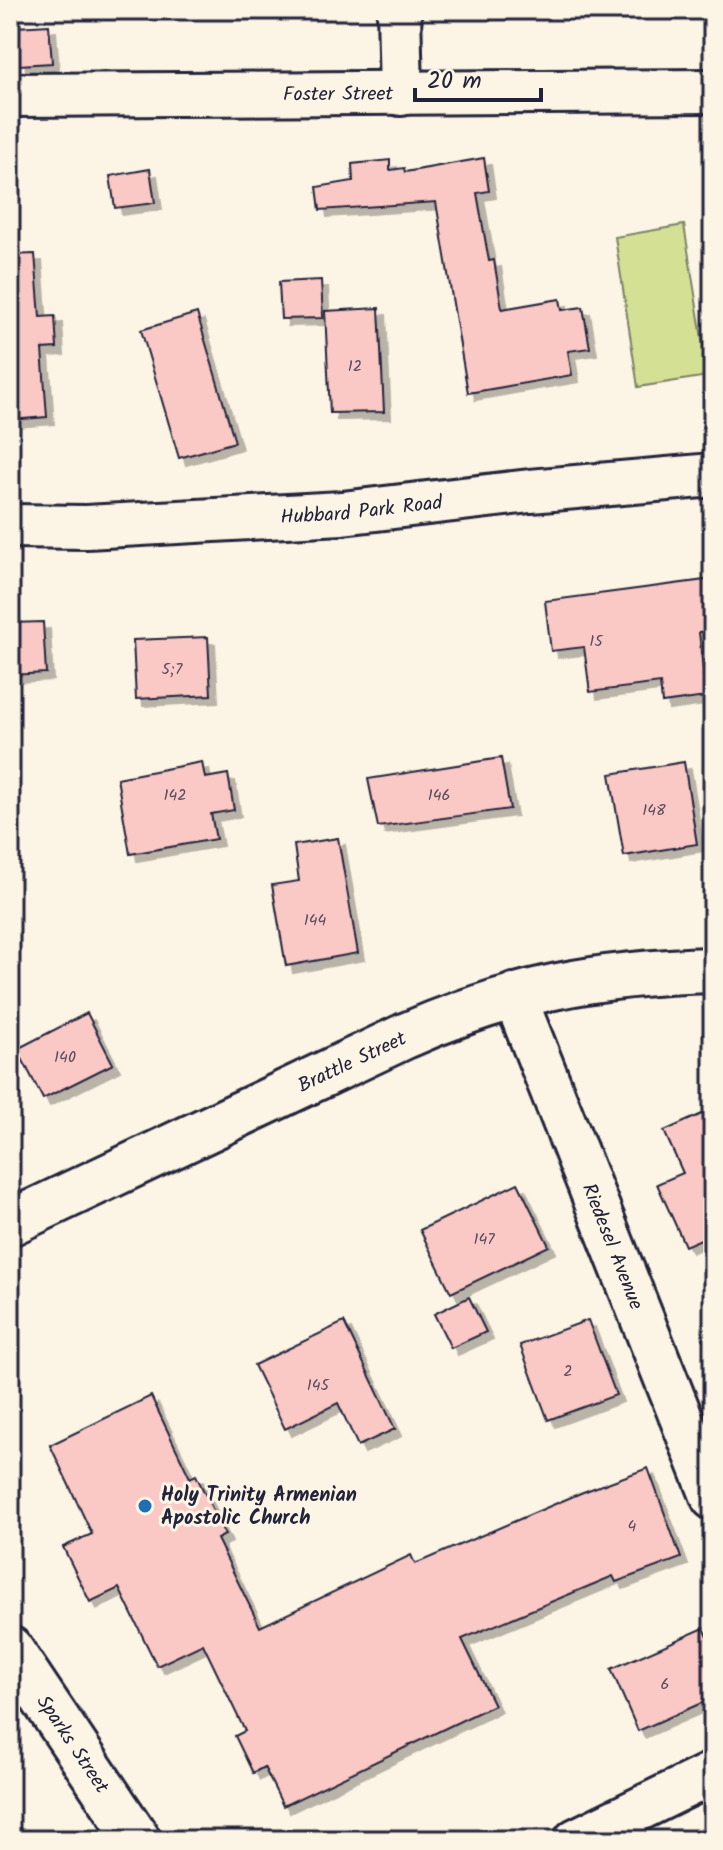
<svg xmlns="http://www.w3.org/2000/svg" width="723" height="1850" viewBox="0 0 723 1850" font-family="Kalam,sans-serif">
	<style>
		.green { fill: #d4e194; stroke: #7b8268; stroke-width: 2 }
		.building { fill: #fac9c5; stroke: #22223b; stroke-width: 2; filter: url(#shadow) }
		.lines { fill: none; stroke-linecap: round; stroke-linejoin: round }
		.minor-casing { stroke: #22223b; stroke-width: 48 }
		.tertiary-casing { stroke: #22223b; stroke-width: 50 }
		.secondary-casing { stroke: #22223b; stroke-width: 50 }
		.minor { stroke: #fcf5e5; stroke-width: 42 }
		.tertiary { stroke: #fcf5e5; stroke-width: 44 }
		.secondary { stroke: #fcf5e5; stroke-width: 44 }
		.poi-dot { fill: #1f6fb2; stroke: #fcf5e5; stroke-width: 3 }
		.labels { text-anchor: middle; stroke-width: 6; stroke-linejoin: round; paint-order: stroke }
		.number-label { font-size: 16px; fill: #584c5e }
		.street-label { font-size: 20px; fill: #22223b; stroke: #fcf5e5 }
		.poi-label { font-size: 20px; font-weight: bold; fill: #22223b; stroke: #fcf5e5; text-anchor: start }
	</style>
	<defs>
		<filter id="shadow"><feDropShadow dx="7" dy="7" stdDeviation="0" flood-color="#0004"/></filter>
	</defs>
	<rect width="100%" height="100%" fill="#fcf5e5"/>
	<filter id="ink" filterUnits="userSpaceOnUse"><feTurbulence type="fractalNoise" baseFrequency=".0125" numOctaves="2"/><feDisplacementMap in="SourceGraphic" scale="16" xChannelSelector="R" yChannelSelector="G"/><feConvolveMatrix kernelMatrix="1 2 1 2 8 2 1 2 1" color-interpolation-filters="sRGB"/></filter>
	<g filter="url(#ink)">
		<polygon class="green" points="684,225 708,376 638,387 615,237"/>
		<g class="building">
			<polygon points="49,25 52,63 19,65 16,27"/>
			<polygon points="484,158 489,191 477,193 489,261 494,260 502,309 560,299 562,310 583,307 590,348 568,351 572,375 468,393 436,202 320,210 317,187 353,181 352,164 390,160 390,170 404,168 405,172"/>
			<polygon points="150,169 155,203 115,208 110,176"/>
			<polygon points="35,254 40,317 55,316 57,348 42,349 47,417 10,420 10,255"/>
			<polygon points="321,280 323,318 281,319 279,282"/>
			<polygon points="379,308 384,412 330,413 325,311"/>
			<polygon points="197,313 235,442 179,458 141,330"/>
			<polygon points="713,579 713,631 699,632 706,697 662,703 660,683 590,692 584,647 551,651 545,601"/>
			<polygon points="43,622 46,673 10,675 10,623"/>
			<polygon points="208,637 211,695 136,699 133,640"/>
			<polygon points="501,758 510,809 378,827 368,779"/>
			<polygon points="202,762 205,778 228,774 234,810 211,814 216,839 130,854 117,778"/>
			<polygon points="684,762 697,844 624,856 610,774"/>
			<polygon points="338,838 358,953 286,966 272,885 299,881 294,845"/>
			<polygon points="87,1013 113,1064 43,1099 17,1049"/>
			<polygon points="713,1109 713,1242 710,1235 685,1246 657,1184 683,1173 664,1131"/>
			<polygon points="518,1183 549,1246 451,1293 420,1230"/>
			<polygon points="469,1297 486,1332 451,1348 434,1314"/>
			<polygon points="588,1320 616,1395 548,1420 520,1345"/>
			<polygon points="344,1322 395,1429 358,1446 338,1403 285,1429 254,1365"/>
			<polygon points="151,1396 190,1478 196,1475 225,1535 217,1539 260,1627 411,1555 415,1564 583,1492 648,1468 681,1558 616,1582 613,1576 462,1639 494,1705 283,1806 264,1767 253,1773 235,1736 245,1731 203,1644 157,1666 119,1588 90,1602 63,1547 92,1534 50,1445"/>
			<polygon points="704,1628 713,1648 713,1698 638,1731 611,1669"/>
		</g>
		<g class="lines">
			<defs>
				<g id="minor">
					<polyline points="399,10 401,94"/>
					<path id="s1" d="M10 95 713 91"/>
					<path id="s2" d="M10 526 86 527 342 513 530 491 713 475"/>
					<path id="s3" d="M514 995 713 1498"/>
					<polyline points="576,1840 713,1773"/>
				</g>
				<g id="tertiary">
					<path id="s4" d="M10 1649 138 1840"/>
				</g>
				<g id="secondary">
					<path id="s5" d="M10 1223 405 1036C512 989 597 973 713 970"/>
				</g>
			</defs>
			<use href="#minor" class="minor-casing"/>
			<use href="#tertiary" class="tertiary-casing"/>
			<use href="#secondary" class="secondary-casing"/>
			<use href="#minor" class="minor"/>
			<use href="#tertiary" class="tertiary"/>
			<use href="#secondary" class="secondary"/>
		</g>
	</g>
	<circle class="poi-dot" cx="145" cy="1506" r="8"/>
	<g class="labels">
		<g class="number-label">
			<text x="355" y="371">12</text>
			<text x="596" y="646">15</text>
			<text x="172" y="674">5;7</text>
			<text x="175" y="800">142</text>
			<text x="439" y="800">146</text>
			<text x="654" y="815">148</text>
			<text x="315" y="925">144</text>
			<text x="65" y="1062">140</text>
			<text x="484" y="1244">147</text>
			<text x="568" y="1376">2</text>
			<text x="318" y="1390">145</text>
			<text x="632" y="1531">4</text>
			<text x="665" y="1689">6</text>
		</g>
		<g class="street-label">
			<text dy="7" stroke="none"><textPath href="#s1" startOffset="328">Foster Street</textPath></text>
			<text dy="7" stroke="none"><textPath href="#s2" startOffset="352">Hubbard Park Road</textPath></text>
			<text dy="7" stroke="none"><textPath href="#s5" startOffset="378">Brattle Street</textPath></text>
			<text dy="7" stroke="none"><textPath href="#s3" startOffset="270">Riedesel Avenue</textPath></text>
			<text dy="7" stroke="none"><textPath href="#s4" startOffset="114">Sparks Street</textPath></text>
		</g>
		<g class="poi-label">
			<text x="161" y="1501">Holy Trinity Armenian<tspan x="161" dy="23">Apostolic Church</tspan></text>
		</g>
	</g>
	<rect width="723" height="1850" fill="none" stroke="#fcf5e5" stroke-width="40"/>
	<rect x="20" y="20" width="683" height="1810" fill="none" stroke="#22223b" stroke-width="3" filter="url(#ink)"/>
	<path d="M415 88v12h126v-12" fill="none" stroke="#22223b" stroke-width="4"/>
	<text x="427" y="88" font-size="24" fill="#22223b" stroke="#fcf5e5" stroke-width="6" paint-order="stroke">20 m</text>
</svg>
